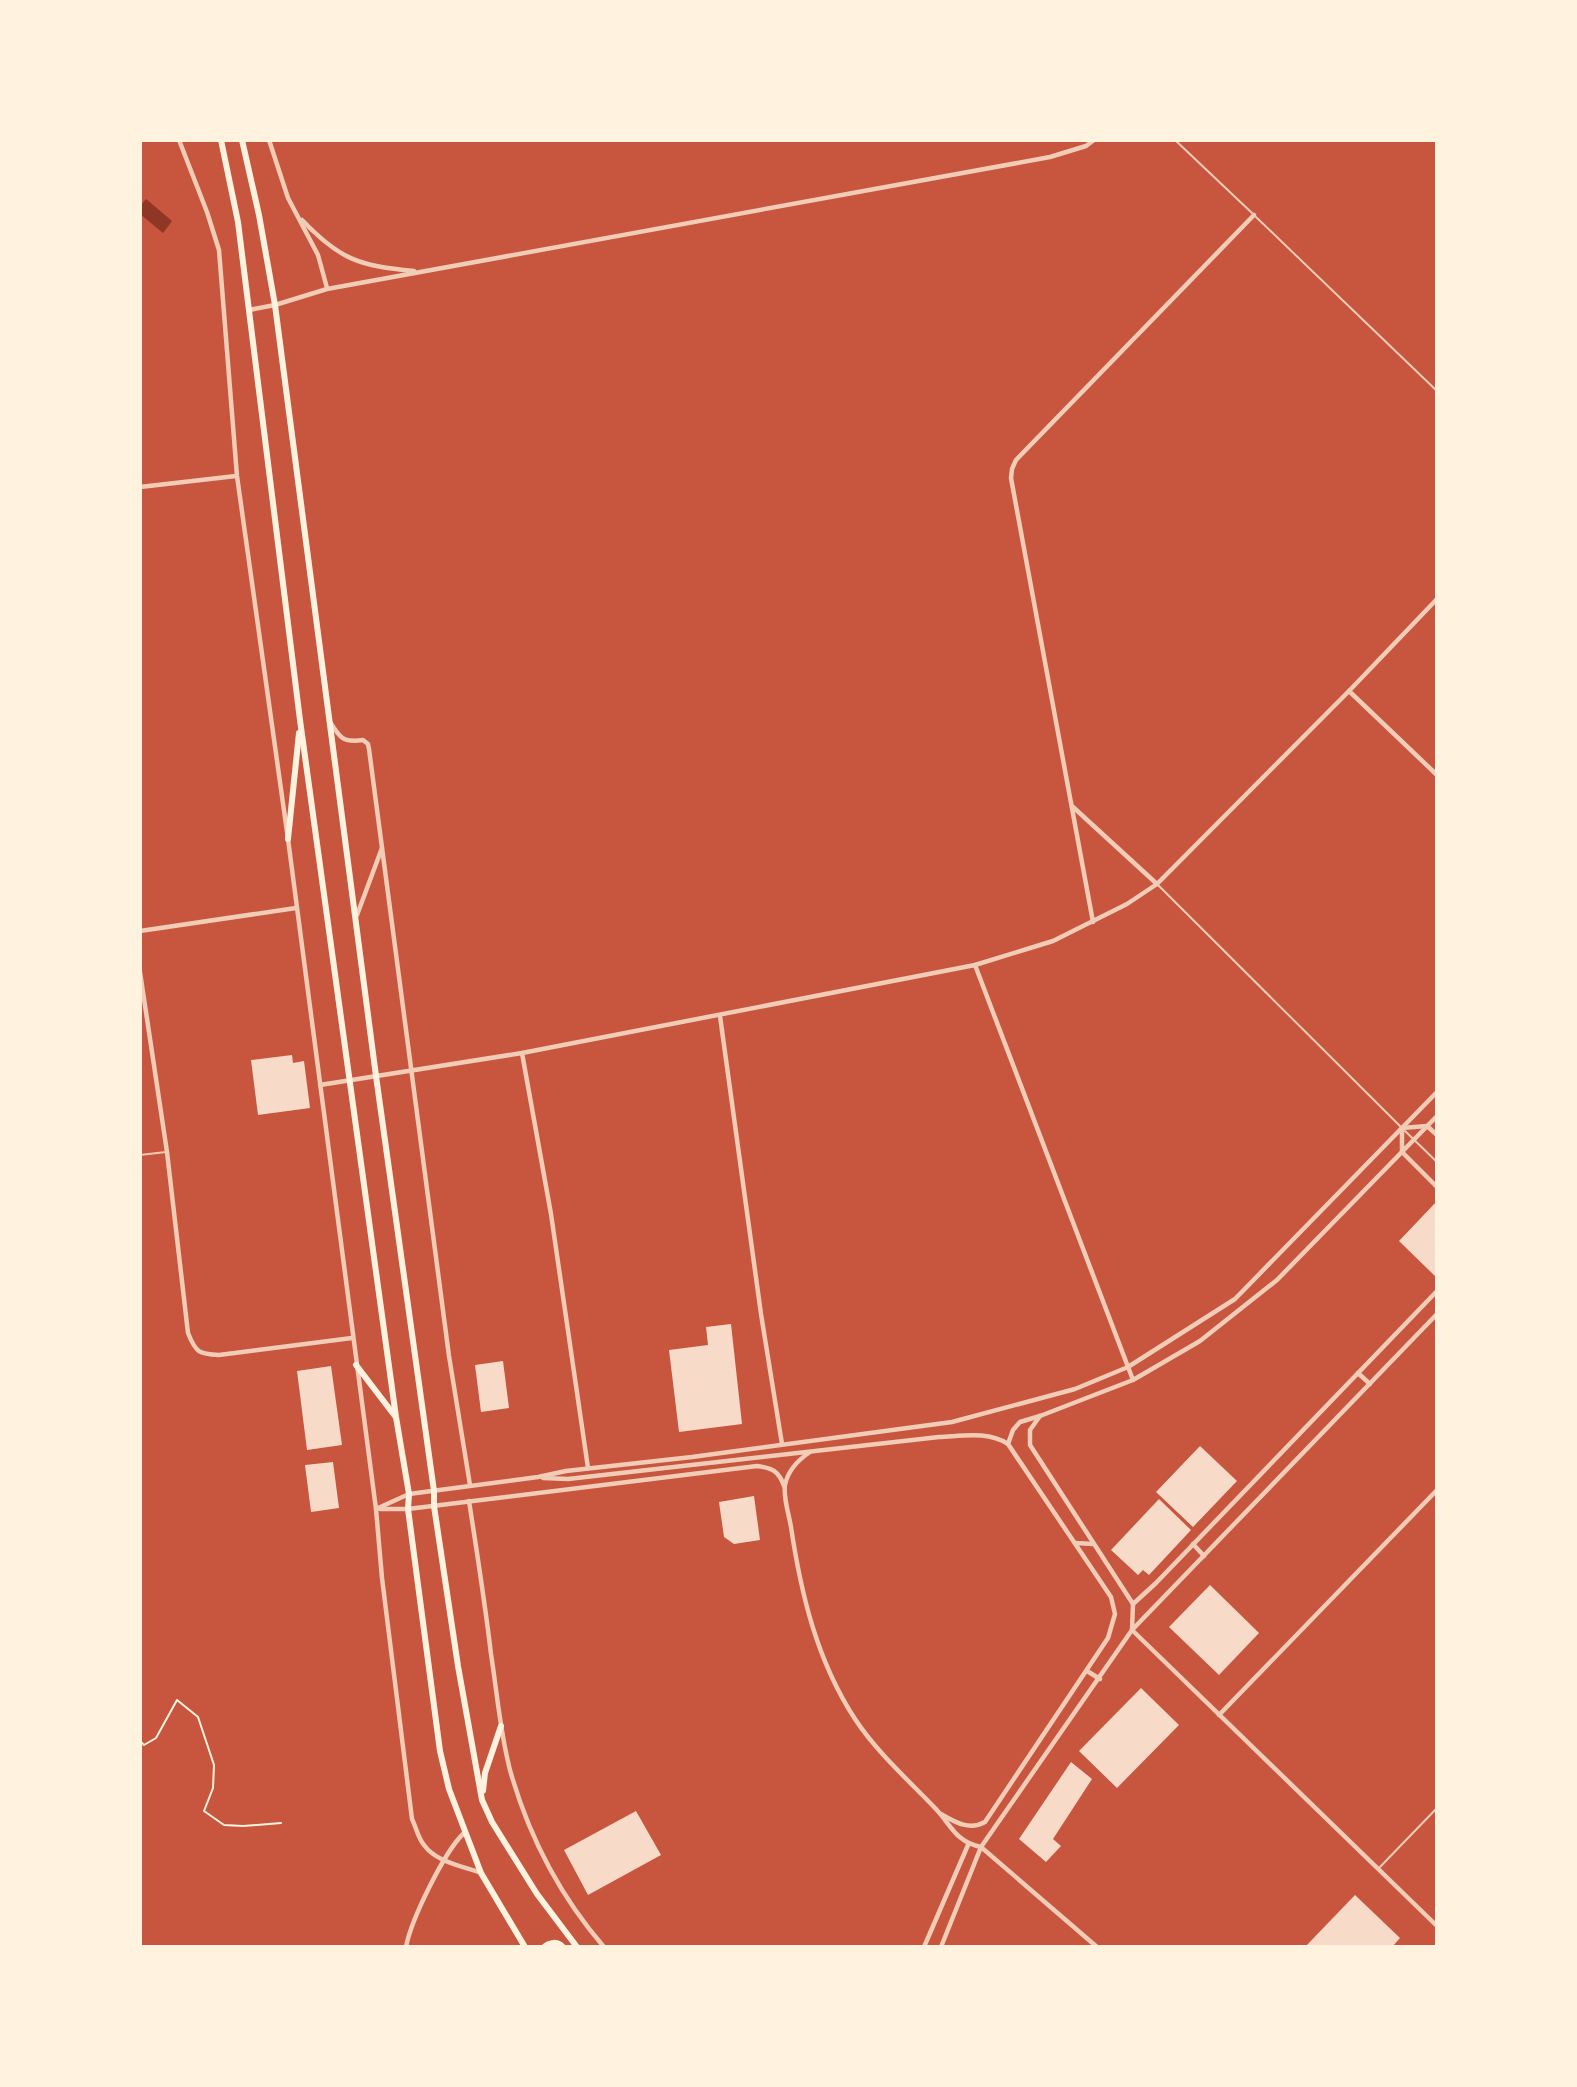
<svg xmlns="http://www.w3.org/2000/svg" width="1577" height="2087" viewBox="0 0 1577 2087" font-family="'Work Sans',sans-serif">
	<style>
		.water { fill: #8f3625 }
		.building { fill: #f7dbc8 }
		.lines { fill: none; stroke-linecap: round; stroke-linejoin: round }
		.path { stroke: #fff3e0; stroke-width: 2 }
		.service { stroke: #f1ccb7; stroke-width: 2 }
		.minor { stroke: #f1ccb7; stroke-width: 4.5 }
		.primary { stroke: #fff3e0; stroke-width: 6 }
	</style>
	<rect width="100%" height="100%" fill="#c8553d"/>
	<polygon class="water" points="146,199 172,221 163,233 140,214 140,206"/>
	<g class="building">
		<polygon points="292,1055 293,1063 304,1061 310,1108 258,1115 251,1060"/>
		<polygon points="1437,1201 1437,1278 1399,1241"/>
		<polygon points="731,1324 742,1424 679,1432 669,1350 708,1345 706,1327"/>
		<polygon points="503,1361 509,1408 481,1412 475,1365"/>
		<polygon points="331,1366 342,1445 307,1450 297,1371"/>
		<polygon points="1200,1446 1237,1481 1193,1527 1156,1492"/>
		<polygon points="333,1462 339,1508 311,1512 305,1465"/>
		<polygon points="754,1496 760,1540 734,1544 724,1537 719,1502"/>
		<polygon points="1159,1499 1191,1530 1149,1575 1143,1570 1138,1575 1111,1550"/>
		<polygon points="1210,1585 1259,1633 1219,1675 1169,1627"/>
		<polygon points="1141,1688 1179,1725 1117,1788 1079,1751"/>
		<polygon points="1071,1762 1092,1779 1053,1839 1061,1846 1046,1862 1019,1839"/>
		<polygon points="636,1811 661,1855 588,1895 564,1850"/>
		<polygon points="1355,1895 1400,1938 1392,1947 1305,1947"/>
	</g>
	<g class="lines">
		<polyline class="path" points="140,1741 144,1745 156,1738 177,1700 198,1717 214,1765 213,1788 204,1811 224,1825 243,1826 281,1823"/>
		<g class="service">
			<polyline points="1175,140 1252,213"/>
			<polyline points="1256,217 1437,391"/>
			<polyline points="1157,884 1401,1127"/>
			<polyline points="1405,1131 1437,1162"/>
			<polyline points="140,1155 166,1152"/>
			<polyline points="1379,1868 1437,1808"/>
		</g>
		<g class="minor">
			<path d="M179 140 207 212 219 250 237 476 288 839 376 1509 382 1578 412 1819C416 1827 418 1838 424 1845 436 1862 462 1866 481 1873"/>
			<polyline points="269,140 288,198 318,255 327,288"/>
			<path d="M302 220C340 260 360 266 414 271"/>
			<polyline points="249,310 275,305 327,289 1050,157 1086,146 1094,140"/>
			<polyline points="140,487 236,476"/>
			<polyline points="1349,691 1437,775"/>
			<path d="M330 722C340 738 343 743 363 740L368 744 369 749 449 1356 470 1485"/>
			<polyline points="1073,807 1157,884"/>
			<polyline points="357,915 382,848"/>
			<polyline points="1093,922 1011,478 1012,469 1016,460 1254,215"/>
			<polyline points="140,931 296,908"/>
			<polyline points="975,965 1133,1380"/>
			<path d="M140 972 167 1152 188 1333C196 1353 199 1354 219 1355L352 1338"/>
			<polyline points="720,1016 761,1314 782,1444"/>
			<polyline points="522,1053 551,1214 588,1468"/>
			<polyline points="320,1085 522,1053 975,965 1053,941 1127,904 1157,884 1349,691 1437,599"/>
			<polyline points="1437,1135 1427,1126 1402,1128 1402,1152 1437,1187"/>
			<polyline points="1358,1373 1370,1384"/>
			<polyline points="1040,1416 1030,1430 1030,1445 1133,1604 1132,1630 1437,1926"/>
			<polyline points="1008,1444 1013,1430 1020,1422 1040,1416 1133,1380 1200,1341 1277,1280 1437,1116"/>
			<path d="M810 1452C798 1460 788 1470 785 1485 783 1497 789 1515 791 1527 801 1594 817 1661 855 1719 876 1751 907 1779 934 1807 951 1824 955 1842 981 1847L1097 1947"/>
			<path d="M543 1478 568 1479 939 1437C963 1436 988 1431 1008 1444L1111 1597 1115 1614 1108 1638 985 1822C969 1831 955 1822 941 1814"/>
			<path d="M469 1501C477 1552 485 1603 491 1654 497 1692 500 1732 510 1770 528 1834 560 1896 604 1947"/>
			<polyline points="376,1509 409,1494 538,1477 566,1471 692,1457 952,1422 1075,1389 1128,1367 1235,1299 1437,1092"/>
			<path d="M380 1509H408L757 1466C772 1468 779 1471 784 1486"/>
			<polyline points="1075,1543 1094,1544"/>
			<polyline points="1193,1544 1204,1556"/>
			<polyline points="1133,1604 1156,1583 1437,1291"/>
			<polyline points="1087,1671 1100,1679"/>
			<polyline points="1219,1715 1437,1490"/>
			<path d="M406 1947C411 1920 444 1852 464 1833"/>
			<polyline points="924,1947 968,1845"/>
			<polyline points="941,1947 981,1847 1132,1630 1437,1314"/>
		</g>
		<g class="primary">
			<polyline points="221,140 238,222 300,720 396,1417 409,1494 408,1509 440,1751 449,1789 481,1873 525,1947"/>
			<polyline points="242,140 259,215 275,305 376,1076 434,1491 434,1506 458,1666 482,1800 492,1822 537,1894 577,1947"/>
			<polyline points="288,839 299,733"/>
			<polyline points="356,1365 395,1416"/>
			<polyline points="483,1791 485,1773 501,1726"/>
			<path d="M544 1947C550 1942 557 1941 563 1947"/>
		</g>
	</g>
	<rect width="1577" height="2087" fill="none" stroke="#fff3e0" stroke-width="284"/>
</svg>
